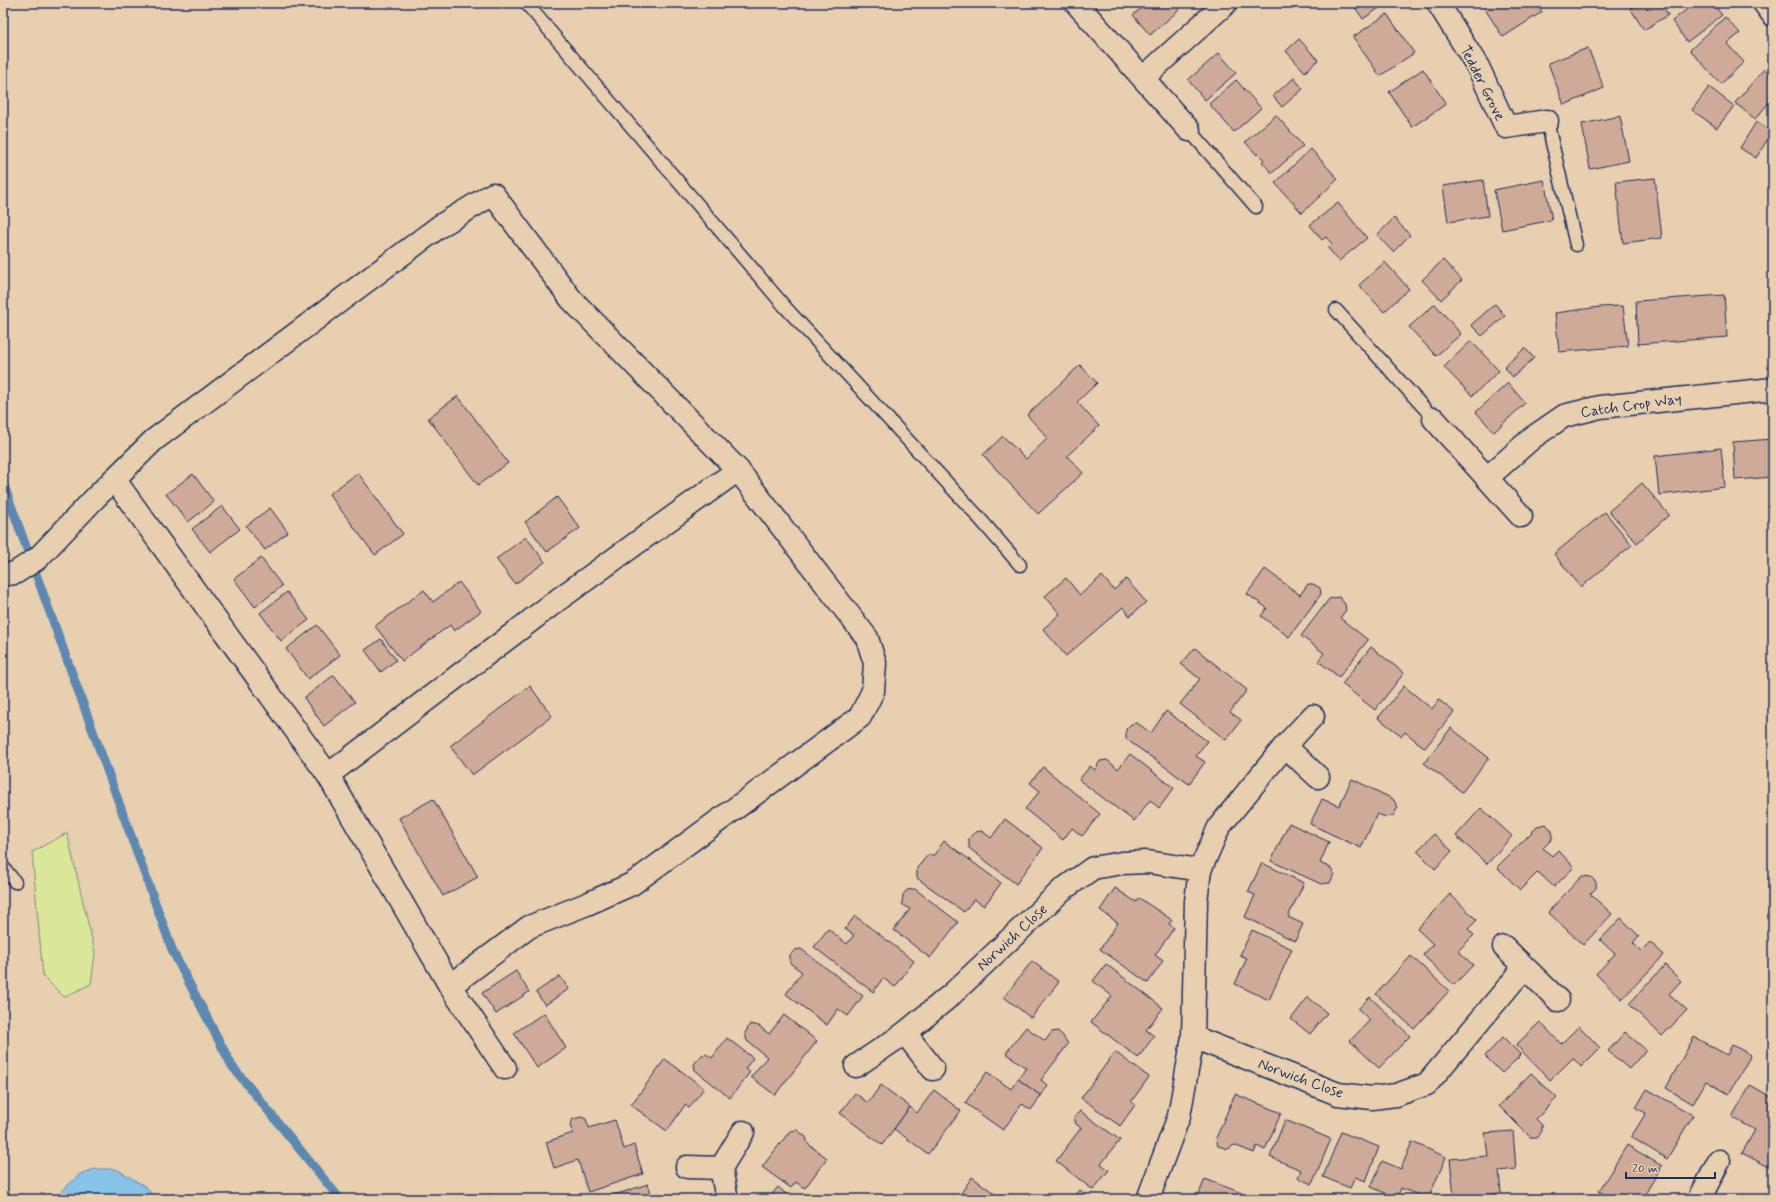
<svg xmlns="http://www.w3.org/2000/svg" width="1776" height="1202" viewBox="0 0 1776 1202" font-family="Mynerve,sans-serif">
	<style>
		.green { fill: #dae799; stroke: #7a8b7c }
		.water { fill: #88c4e8; stroke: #5c88b1 }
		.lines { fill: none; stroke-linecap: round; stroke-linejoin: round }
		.stream { stroke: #5c88b1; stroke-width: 9 }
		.building { fill: #d0aa98; stroke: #1b2f5e }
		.service-casing { stroke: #1b2f5e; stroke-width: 15 }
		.minor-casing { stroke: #1b2f5e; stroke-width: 25 }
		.service { stroke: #e7cfb0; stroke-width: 12 }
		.minor { stroke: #e7cfb0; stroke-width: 22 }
		.labels { text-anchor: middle; stroke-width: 4; stroke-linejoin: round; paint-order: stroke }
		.street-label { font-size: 15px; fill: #1b2f5e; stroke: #e7cfb0 }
	</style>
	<rect width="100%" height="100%" fill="#e7cfb0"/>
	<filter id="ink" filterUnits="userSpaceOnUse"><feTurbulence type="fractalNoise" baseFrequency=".025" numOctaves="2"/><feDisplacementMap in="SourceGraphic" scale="8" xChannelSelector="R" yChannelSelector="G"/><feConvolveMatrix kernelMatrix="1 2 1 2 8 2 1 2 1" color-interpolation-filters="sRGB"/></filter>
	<g filter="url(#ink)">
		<polygon class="green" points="67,833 95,953 91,984 64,997 43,976 32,852"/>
		<polygon class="water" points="95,1169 116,1169 146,1187 156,1199 54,1199 80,1174"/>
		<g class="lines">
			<polyline class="stream" points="3,483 173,952 232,1066 340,1199"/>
		</g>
		<g class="building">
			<polygon points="1148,3 1175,3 1180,9 1150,35 1133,15"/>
			<polygon points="1307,3 1317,3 1310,8"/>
			<polygon points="1352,3 1384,3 1385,4 1363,19"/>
			<polygon points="1481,3 1536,3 1542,12 1503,37"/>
			<polygon points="1638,3 1661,3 1668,15 1644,30 1630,8"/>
			<polygon points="1695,3 1712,3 1722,15 1687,42 1672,21"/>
			<polygon points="1387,14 1414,53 1380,76 1353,37"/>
			<polygon points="1725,17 1740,33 1727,44 1744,62 1721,84 1690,50"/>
			<polygon points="1299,39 1318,60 1305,72 1286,51"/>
			<polygon points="1588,48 1604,88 1564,105 1548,63"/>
			<polygon points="1219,53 1236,73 1205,100 1188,80"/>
			<polygon points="1423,69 1446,104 1412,127 1389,92"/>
			<polygon points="1764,69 1773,77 1773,98 1755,119 1735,103"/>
			<polygon points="1294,78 1303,89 1282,107 1273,96"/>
			<polygon points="1236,80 1261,108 1234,132 1209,104"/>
			<polygon points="1709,87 1734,106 1717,128 1692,110"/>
			<polygon points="1276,115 1303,146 1272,173 1262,162 1264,160 1258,153 1257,155 1245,142"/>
			<polygon points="1620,116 1629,161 1590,169 1582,124"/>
			<polygon points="1756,122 1772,132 1756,158 1740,148"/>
			<polygon points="1311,149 1338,179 1302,213 1275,183"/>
			<polygon points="1655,178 1662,238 1623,243 1616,182"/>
			<polygon points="1483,180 1488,216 1448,222 1443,186"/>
			<polygon points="1544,180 1552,220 1502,230 1494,190"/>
			<polygon points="1338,203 1367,238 1339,261 1328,248 1332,244 1326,237 1322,240 1310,225"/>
			<polygon points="1394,218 1410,235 1393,252 1377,235"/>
			<polygon points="1443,260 1462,280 1441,300 1422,280"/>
			<polygon points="1385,262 1409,289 1384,312 1359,285"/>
			<polygon points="1724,295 1727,337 1638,344 1636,301"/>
			<polygon points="1435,304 1461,334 1436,356 1409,327"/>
			<polygon points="1495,304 1505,316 1482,336 1471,325"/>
			<polygon points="1623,306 1628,346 1559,352 1555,313 1600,307"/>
			<polygon points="1471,341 1499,371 1472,396 1444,367"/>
			<polygon points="1525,348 1534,358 1513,377 1504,367"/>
			<polygon points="1080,365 1097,383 1077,402 1099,426 1067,456 1083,473 1038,514 983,455 1003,436 1026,459 1048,438 1027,415"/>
			<polygon points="1508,383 1525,403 1494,432 1476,412"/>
			<polygon points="458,396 508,463 478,485 428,418"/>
			<polygon points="1773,439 1773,477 1735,480 1733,442"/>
			<polygon points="1721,448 1725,487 1659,495 1655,456"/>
			<polygon points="358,473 403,534 375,555 329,494"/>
			<polygon points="193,474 214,502 188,522 166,494"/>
			<polygon points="1642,483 1669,515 1637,543 1609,511"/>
			<polygon points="557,497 580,528 547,552 525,522"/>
			<polygon points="222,506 240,529 210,552 192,529"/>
			<polygon points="270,508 288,532 265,550 246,526"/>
			<polygon points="1605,512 1632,545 1581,587 1554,554"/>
			<polygon points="526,537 545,562 515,584 496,559"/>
			<polygon points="261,558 282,586 255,607 234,579"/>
			<polygon points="1265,569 1300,595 1308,584 1313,584 1320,588 1321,594 1289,637 1261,616 1267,608 1247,594"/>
			<polygon points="1102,576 1114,590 1126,579 1146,602 1130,616 1123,607 1066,656 1043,629 1060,614 1045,596 1066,578 1080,595"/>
			<polygon points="459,582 481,611 454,631 450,625 402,661 375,626 424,590 433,602"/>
			<polygon points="287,592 309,620 281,641 260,613"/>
			<polygon points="1339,597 1345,604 1346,610 1340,618 1368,640 1339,677 1318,661 1324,653 1301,636 1329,599"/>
			<polygon points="317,625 340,655 308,679 286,649"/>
			<polygon points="381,639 396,660 381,672 365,650"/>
			<polygon points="1371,647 1404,673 1375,710 1342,684"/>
			<polygon points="1195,648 1247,690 1230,712 1241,720 1226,740 1180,704 1200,679 1181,664"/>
			<polygon points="334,675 355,702 324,726 304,698"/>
			<polygon points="530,686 552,716 472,775 450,746"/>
			<polygon points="1404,686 1432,709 1439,700 1454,712 1425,748 1405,732 1402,736 1378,718"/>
			<polygon points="1166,711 1207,741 1196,756 1205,762 1189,784 1126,739 1126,729 1131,724 1137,723 1151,733"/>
			<polygon points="1451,728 1489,758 1462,792 1424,763"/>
			<polygon points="1130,754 1174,788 1159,808 1150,800 1134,821 1079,780 1090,766 1095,770 1100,761 1107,760 1118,769"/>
			<polygon points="1043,767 1100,814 1082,836 1072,828 1063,840 1025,809 1040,791 1030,783"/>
			<polygon points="1352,779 1393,799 1398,807 1393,816 1386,817 1377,814 1361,848 1310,824 1322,799 1339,806"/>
			<polygon points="433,799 478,877 443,896 399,818"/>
			<polygon points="1481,808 1512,836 1487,864 1456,836"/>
			<polygon points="1005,819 1043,848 1016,884 969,848 969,838 975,832 982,831 991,838"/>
			<polygon points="1289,823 1329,842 1320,863 1331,868 1334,874 1330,883 1321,884 1271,861"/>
			<polygon points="1546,824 1552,831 1552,839 1543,848 1552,856 1558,850 1574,867 1554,887 1538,872 1520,890 1497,867 1538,826"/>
			<polygon points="1434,834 1452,851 1435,869 1417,851"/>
			<polygon points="944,841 1001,883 984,906 974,899 964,912 917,878 917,868 928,855 934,855"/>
			<polygon points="1262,863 1304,883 1288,917 1303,924 1295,941 1245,917 1255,895 1248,892"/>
			<polygon points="1582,876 1591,877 1596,882 1596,888 1590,894 1612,914 1583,945 1548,912"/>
			<polygon points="1115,888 1136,902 1139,898 1172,920 1169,924 1174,928 1155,955 1163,961 1148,983 1100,949 1118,923 1100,910"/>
			<polygon points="915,889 958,922 930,958 894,930 910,909 902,904 903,895 907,890"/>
			<polygon points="1450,894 1477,920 1468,929 1474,935 1458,951 1473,965 1454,985 1423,955 1433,944 1417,929"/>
			<polygon points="855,916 914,961 895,987 883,978 873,992 814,947 828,929 847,944 854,935 845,929"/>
			<polygon points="1621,918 1639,936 1633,943 1641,951 1650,942 1664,955 1622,999 1596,974 1615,954 1600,940"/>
			<polygon points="1252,930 1292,949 1269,1000 1235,984 1247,958 1240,955"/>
			<polygon points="801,949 863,996 848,1016 838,1009 827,1025 786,994 802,972 790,963 790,955 795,950"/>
			<polygon points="1411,956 1449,991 1414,1029 1376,994"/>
			<polygon points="1032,961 1059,982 1031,1018 1004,997"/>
			<polygon points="1106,964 1163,1008 1146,1030 1154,1036 1138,1058 1091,1022 1112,996 1093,981"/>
			<polygon points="1665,965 1681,981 1669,994 1687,1010 1662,1036 1629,1004"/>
			<polygon points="516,971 529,992 496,1014 482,993"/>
			<polygon points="560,976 569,989 545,1005 536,992"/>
			<polygon points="1308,997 1327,1013 1310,1034 1291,1019"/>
			<polygon points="1370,997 1410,1036 1379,1068 1350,1041 1370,1020 1358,1009"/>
			<polygon points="544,1013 566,1048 537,1068 514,1033"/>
			<polygon points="784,1015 817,1041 775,1095 751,1077 767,1057 747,1041 745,1033 750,1024 759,1026 769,1034"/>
			<polygon points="1540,1022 1561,1044 1579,1026 1600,1048 1581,1067 1573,1058 1550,1080 1516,1045"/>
			<polygon points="1026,1027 1045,1041 1052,1032 1058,1031 1063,1036 1068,1044 1041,1080 1048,1085 1041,1096 1018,1079 1026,1068 1006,1053"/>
			<polygon points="1625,1032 1646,1050 1629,1069 1608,1051"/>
			<polygon points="1503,1037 1521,1055 1502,1073 1485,1056"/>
			<polygon points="1694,1037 1727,1055 1732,1045 1751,1055 1729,1094 1706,1081 1693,1104 1666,1088"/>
			<polygon points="727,1038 753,1058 745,1069 750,1072 730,1098 695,1070 694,1064 702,1055 706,1054 712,1058"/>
			<polygon points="1115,1052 1149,1077 1131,1102 1135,1105 1120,1126 1081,1098"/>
			<polygon points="665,1059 704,1088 689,1108 685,1105 667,1131 631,1105"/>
			<polygon points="987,1072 1011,1089 1018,1079 1041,1096 1031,1110 1022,1104 1003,1130 965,1103"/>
			<polygon points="1531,1073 1557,1098 1536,1119 1542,1125 1542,1131 1538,1137 1530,1137 1499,1106"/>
			<polygon points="881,1085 910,1107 882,1145 840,1113 855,1093 868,1103"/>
			<polygon points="1750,1085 1773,1098 1773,1159 1769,1167 1742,1153 1755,1130 1732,1117"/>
			<polygon points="1647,1089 1693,1115 1667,1159 1631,1137 1646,1113 1636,1108"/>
			<polygon points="934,1090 961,1111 928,1154 894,1129 910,1107 917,1113"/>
			<polygon points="1235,1094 1281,1113 1265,1150 1257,1146 1254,1153 1234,1145 1228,1149 1218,1146 1216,1138"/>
			<polygon points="1080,1111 1120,1140 1101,1164 1109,1170 1093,1190 1056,1161 1081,1128 1076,1124 1074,1117"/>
			<polygon points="581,1117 586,1119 589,1128 615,1120 624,1149 634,1145 643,1174 588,1192 578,1160 554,1168 546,1142 573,1133 570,1125 573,1119"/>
			<polygon points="1285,1120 1331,1139 1312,1184 1298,1178 1301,1170 1270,1157"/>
			<polygon points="797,1130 806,1137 808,1144 827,1158 805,1188 796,1182 791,1188 762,1167 790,1131"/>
			<polygon points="1513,1131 1516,1169 1499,1171 1501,1193 1454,1197 1450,1159 1488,1156 1485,1133"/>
			<polygon points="1341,1132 1379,1147 1366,1181 1355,1177 1350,1188 1323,1177"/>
			<polygon points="1412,1142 1446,1157 1428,1199 1401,1188 1397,1198 1371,1187 1382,1161 1401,1169"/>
			<polygon points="1627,1145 1662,1166 1642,1199 1612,1199 1599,1191"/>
			<polygon points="972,1177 999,1197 998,1199 957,1199"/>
			<polygon points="1205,1179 1242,1193 1240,1199 1197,1199"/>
			<polygon points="648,1184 653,1199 602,1199"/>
			<polygon points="778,1187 792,1199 768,1199"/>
			<polygon points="1080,1190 1091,1199 1073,1199"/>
			<polygon points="489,1194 495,1199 485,1199"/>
		</g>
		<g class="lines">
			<defs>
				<g id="service">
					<polyline points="526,3 786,308 974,512 1020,565"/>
					<polyline points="1547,121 1576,245"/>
					<polyline points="1189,130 1256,207"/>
					<polyline points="1336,310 1434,419"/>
					<polyline points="3,867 15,882"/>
				</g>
				<g id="minor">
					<polyline points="1076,3 1189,130"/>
					<polyline points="1438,3 1478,67 1506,127 1547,121"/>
					<polyline points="1764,3 1773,15"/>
					<polyline points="1143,78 1226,3"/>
					<polyline points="1434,419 1521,516"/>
					<polyline points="1487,478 1532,438 1564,416 1600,407 1773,389"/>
					<polyline points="114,479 328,775 450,986 505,1068"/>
					<polyline points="3,575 15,573 38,558 97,496 154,440 440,226 493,194 571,299 738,470 867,638 875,663 873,691 860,717 632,884 587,904 529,927 450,986"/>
					<polyline points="1285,746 1318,777"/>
					<polyline points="328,775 559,599 738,470"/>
					<polyline points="1200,870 1219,827 1285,746 1313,716"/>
					<polyline points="1504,947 1558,1000"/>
					<polyline points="905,1033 933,1069"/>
					<polyline points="1193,1037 1338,1094 1372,1098 1396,1095 1427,1084 1524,968"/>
					<polyline points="856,1066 905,1033 951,995 1062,890 1093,868 1122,863 1148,862 1200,870 1196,901 1193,1037 1179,1116 1148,1199"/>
					<polyline points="687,1167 721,1168 743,1132"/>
					<polyline points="721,1168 727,1199"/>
					<polyline points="1701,1196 1719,1161"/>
				</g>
			</defs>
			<use href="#service" class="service-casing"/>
			<use href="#minor" class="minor-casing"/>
			<use href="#service" class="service"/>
			<use href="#minor" class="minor"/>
		</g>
	</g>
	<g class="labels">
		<g class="street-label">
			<text transform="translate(1483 83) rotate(63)" y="5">Tedder Grove</text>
			<text transform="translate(1631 405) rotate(-8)" y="5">Catch Crop Way</text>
			<text transform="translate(1012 937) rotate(-43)" y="5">Norwich Close</text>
			<text transform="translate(1301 1078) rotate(20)" y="5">Norwich Close</text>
		</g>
	</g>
	<rect width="1776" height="1202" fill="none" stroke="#e7cfb0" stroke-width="16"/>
	<rect x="8" y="8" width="1760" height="1186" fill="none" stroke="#1b2f5e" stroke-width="1.5" filter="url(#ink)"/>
	<path d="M1626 1172v6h89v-6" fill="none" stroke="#1b2f5e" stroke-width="2"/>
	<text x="1632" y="1172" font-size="12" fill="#1b2f5e" stroke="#e7cfb0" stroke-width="3" paint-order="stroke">20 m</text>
</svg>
